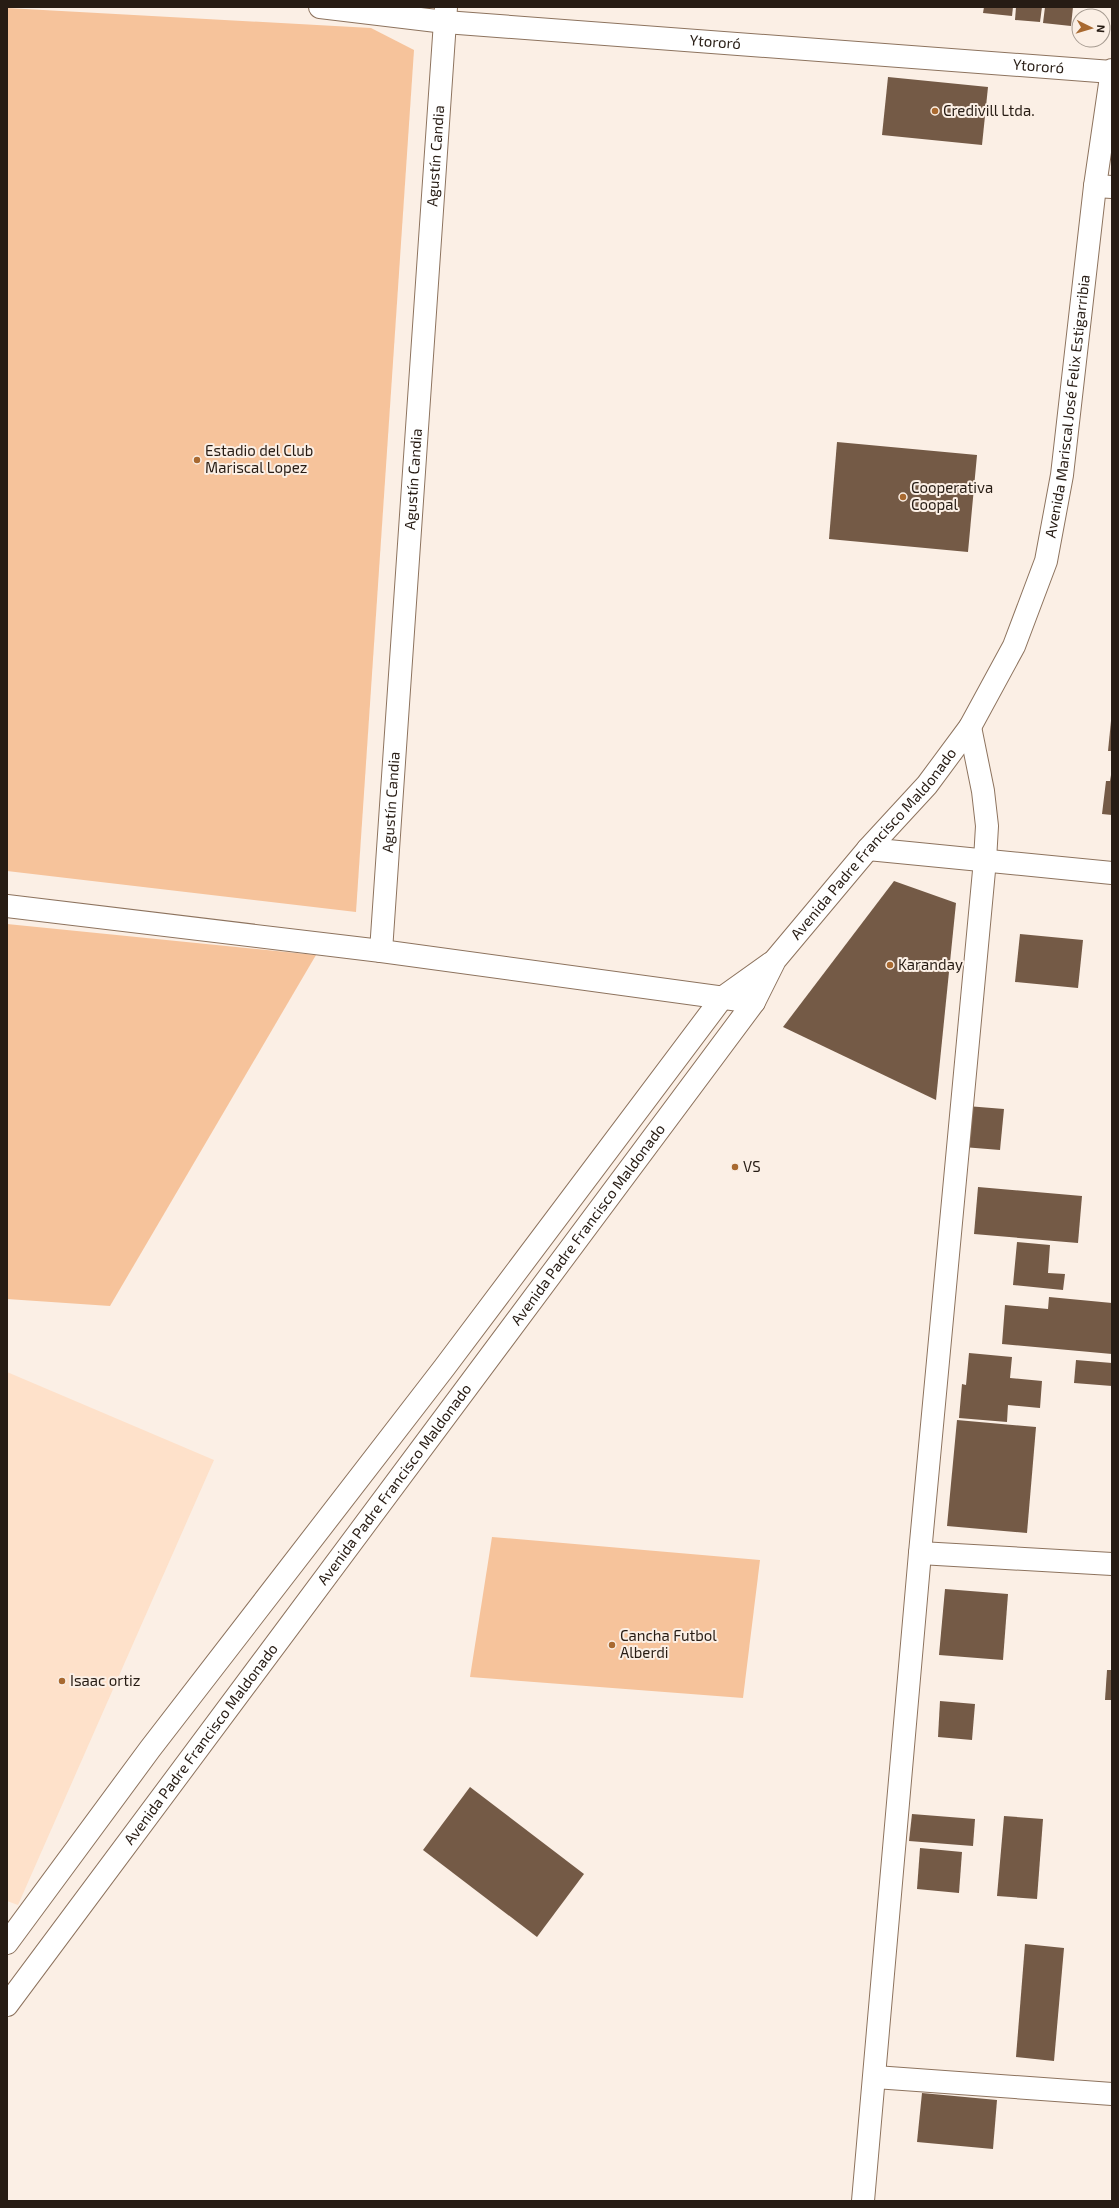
<svg xmlns="http://www.w3.org/2000/svg" width="1119" height="2208" viewBox="0 0 1119 2208" font-family="'Exo 2',sans-serif">
	<style>
		.built { fill: #fee1ca }
		.green { fill: #f6c39b }
		.building { fill: #745a46 }
		.lines { fill: none; stroke-linecap: round; stroke-linejoin: round }
		.minor-casing { stroke: #8d735e; stroke-width: 24 }
		.tertiary-casing { stroke: #8d735e; stroke-width: 24 }
		.secondary-casing { stroke: #8d735e; stroke-width: 24 }
		.minor { stroke: #fff; stroke-width: 22 }
		.tertiary { stroke: #fff; stroke-width: 22 }
		.secondary { stroke: #fff; stroke-width: 22 }
		.poi-dot { fill: #a86930; stroke: #fbefe5; stroke-width: 1.5 }
		.labels { text-anchor: middle; stroke-width: 4; stroke-linejoin: round; paint-order: stroke }
		.street-label { font-size: 15px; fill: #271c14; stroke: #fbefe5 }
		.poi-label { font-size: 15px; fill: #271c14; stroke: #fbefe5; text-anchor: start }
	</style>
	<rect width="100%" height="100%" fill="#fbefe5"/>
	<polygon class="built" points="7,1372 214,1460 18,1905 7,1901"/>
	<g class="green">
		<polygon points="7,8 371,28 414,50 356,912 7,871"/>
		<polygon points="7,924 316,955 110,1306 7,1299"/>
		<polygon points="492,1537 760,1560 743,1698 470,1677"/>
	</g>
	<g class="building">
		<polygon points="984,7 1013,7 1012,16 983,13"/>
		<polygon points="1016,7 1042,7 1040,22 1015,20"/>
		<polygon points="1045,7 1073,7 1071,26 1043,23"/>
		<polygon points="888,77 988,87 982,145 882,135"/>
		<polygon points="837,442 977,455 968,552 829,539"/>
		<polygon points="1111,721 1112,721 1112,751 1108,751"/>
		<polygon points="1111,775 1112,775 1112,815 1102,814 1106,781 1110,781"/>
		<polygon points="894,881 956,903 936,1100 783,1027"/>
		<polygon points="1020,934 1083,940 1078,988 1015,982"/>
		<polygon points="967,1106 1004,1109 1000,1150 963,1147"/>
		<polygon points="978,1187 1082,1196 1078,1243 974,1234"/>
		<polygon points="1017,1242 1050,1245 1048,1273 1065,1274 1063,1290 1013,1285"/>
		<polygon points="1049,1297 1112,1303 1112,1354 1002,1344 1005,1305 1048,1309"/>
		<polygon points="969,1353 1012,1357 1010,1378 1042,1381 1040,1408 1008,1405 1007,1422 959,1418 962,1384 966,1385"/>
		<polygon points="1076,1360 1112,1363 1112,1386 1074,1383"/>
		<polygon points="957,1420 1036,1427 1027,1533 947,1526"/>
		<polygon points="945,1589 1008,1594 1003,1660 939,1655"/>
		<polygon points="1107,1670 1112,1670 1112,1700 1105,1700"/>
		<polygon points="940,1701 975,1704 972,1740 938,1737"/>
		<polygon points="470,1787 584,1874 537,1937 423,1850"/>
		<polygon points="912,1814 975,1819 973,1846 909,1841"/>
		<polygon points="1004,1816 1043,1819 1037,1899 997,1896"/>
		<polygon points="920,1848 962,1852 959,1893 917,1889"/>
		<polygon points="1025,1944 1064,1948 1054,2061 1016,2057"/>
		<polygon points="922,2093 997,2100 993,2149 917,2142"/>
	</g>
	<g class="lines">
		<defs>
			<g id="minor">
				<path id="s1" d="M320 7 445 22 1112 72"/>
				<polyline points="868,849 1112,873"/>
				<polyline points="7,906 381,951 754,1002"/>
				<path id="s2" d="M381 951 446 7"/>
				<polyline points="920,1553 1112,1564"/>
				<polyline points="875,2077 1112,2094"/>
				<polyline points="863,2201 920,1553 985,860 987,826 983,791 970,727"/>
			</g>
			<polyline id="tertiary" points="1095,186 1112,187"/>
			<g id="secondary">
				<polyline points="7,1943 150,1749 444,1368 722,998 771,963"/>
				<path id="s3" d="M7 2005 754 1002 775 960 868 849 927 785 970 727 1014 646 1046 561 1062 475 1095 186 1112 70"/>
			</g>
		</defs>
		<use href="#minor" class="minor-casing"/>
		<use href="#tertiary" class="tertiary-casing"/>
		<use href="#secondary" class="secondary-casing"/>
		<use href="#minor" class="minor"/>
		<use href="#tertiary" class="tertiary"/>
		<use href="#secondary" class="secondary"/>
	</g>
	<g class="poi-dot">
		<circle cx="935" cy="111" r="4"/>
		<circle cx="197" cy="460" r="4"/>
		<circle cx="903" cy="497" r="4"/>
		<circle cx="890" cy="965" r="4"/>
		<circle cx="735" cy="1167" r="4"/>
		<circle cx="612" cy="1645" r="4"/>
		<circle cx="62" cy="1681" r="4"/>
	</g>
	<g class="labels">
		<g class="street-label">
			<text dy="5" stroke="none"><textPath href="#s1" startOffset="397">Ytororó</textPath></text>
			<text dy="5" stroke="none"><textPath href="#s1" startOffset="721">Ytororó</textPath></text>
			<text dy="5" stroke="none"><textPath href="#s2" startOffset="797">Agustín Candia</textPath></text>
			<text dy="5" stroke="none"><textPath href="#s3" startOffset="1941">Avenida Mariscal José Felix Estigarribia</textPath></text>
			<text dy="5" stroke="none"><textPath href="#s2" startOffset="473">Agustín Candia</textPath></text>
			<text dy="5" stroke="none"><textPath href="#s2" startOffset="149">Agustín Candia</textPath></text>
			<text dy="5" stroke="none"><textPath href="#s3" startOffset="1450">Avenida Padre Francisco Maldonado</textPath></text>
			<text dy="5" stroke="none"><textPath href="#s3" startOffset="973">Avenida Padre Francisco Maldonado</textPath></text>
			<text dy="5" stroke="none"><textPath href="#s3" startOffset="649">Avenida Padre Francisco Maldonado</textPath></text>
			<text dy="5" stroke="none"><textPath href="#s3" startOffset="325">Avenida Padre Francisco Maldonado</textPath></text>
		</g>
		<g class="poi-label">
			<text x="943" y="116">Credivill Ltda.</text>
			<text x="205" y="456">Estadio del Club<tspan x="205" dy="17">Mariscal Lopez</tspan></text>
			<text x="911" y="493">Cooperativa<tspan x="911" dy="17">Coopal</tspan></text>
			<text x="898" y="970">Karanday</text>
			<text x="743" y="1172">VS</text>
			<text x="620" y="1641">Cancha Futbol<tspan x="620" dy="17">Alberdi</tspan></text>
			<text x="70" y="1686">Isaac ortiz</text>
		</g>
	</g>
	<rect width="1119" height="2208" fill="none" stroke="#271c14" stroke-width="16"/>
	<g transform="translate(1091 28) rotate(95)"><circle r="19" fill="#fbefe5" stroke="#a69b91"/>
	<path d="M0-3L7 15L0 10L-7 15Z" fill="#a86930"/>
	<text y="-6" font-size="11" font-weight="bold" text-anchor="middle" fill="#271c14">N</text>
	</g>
</svg>
